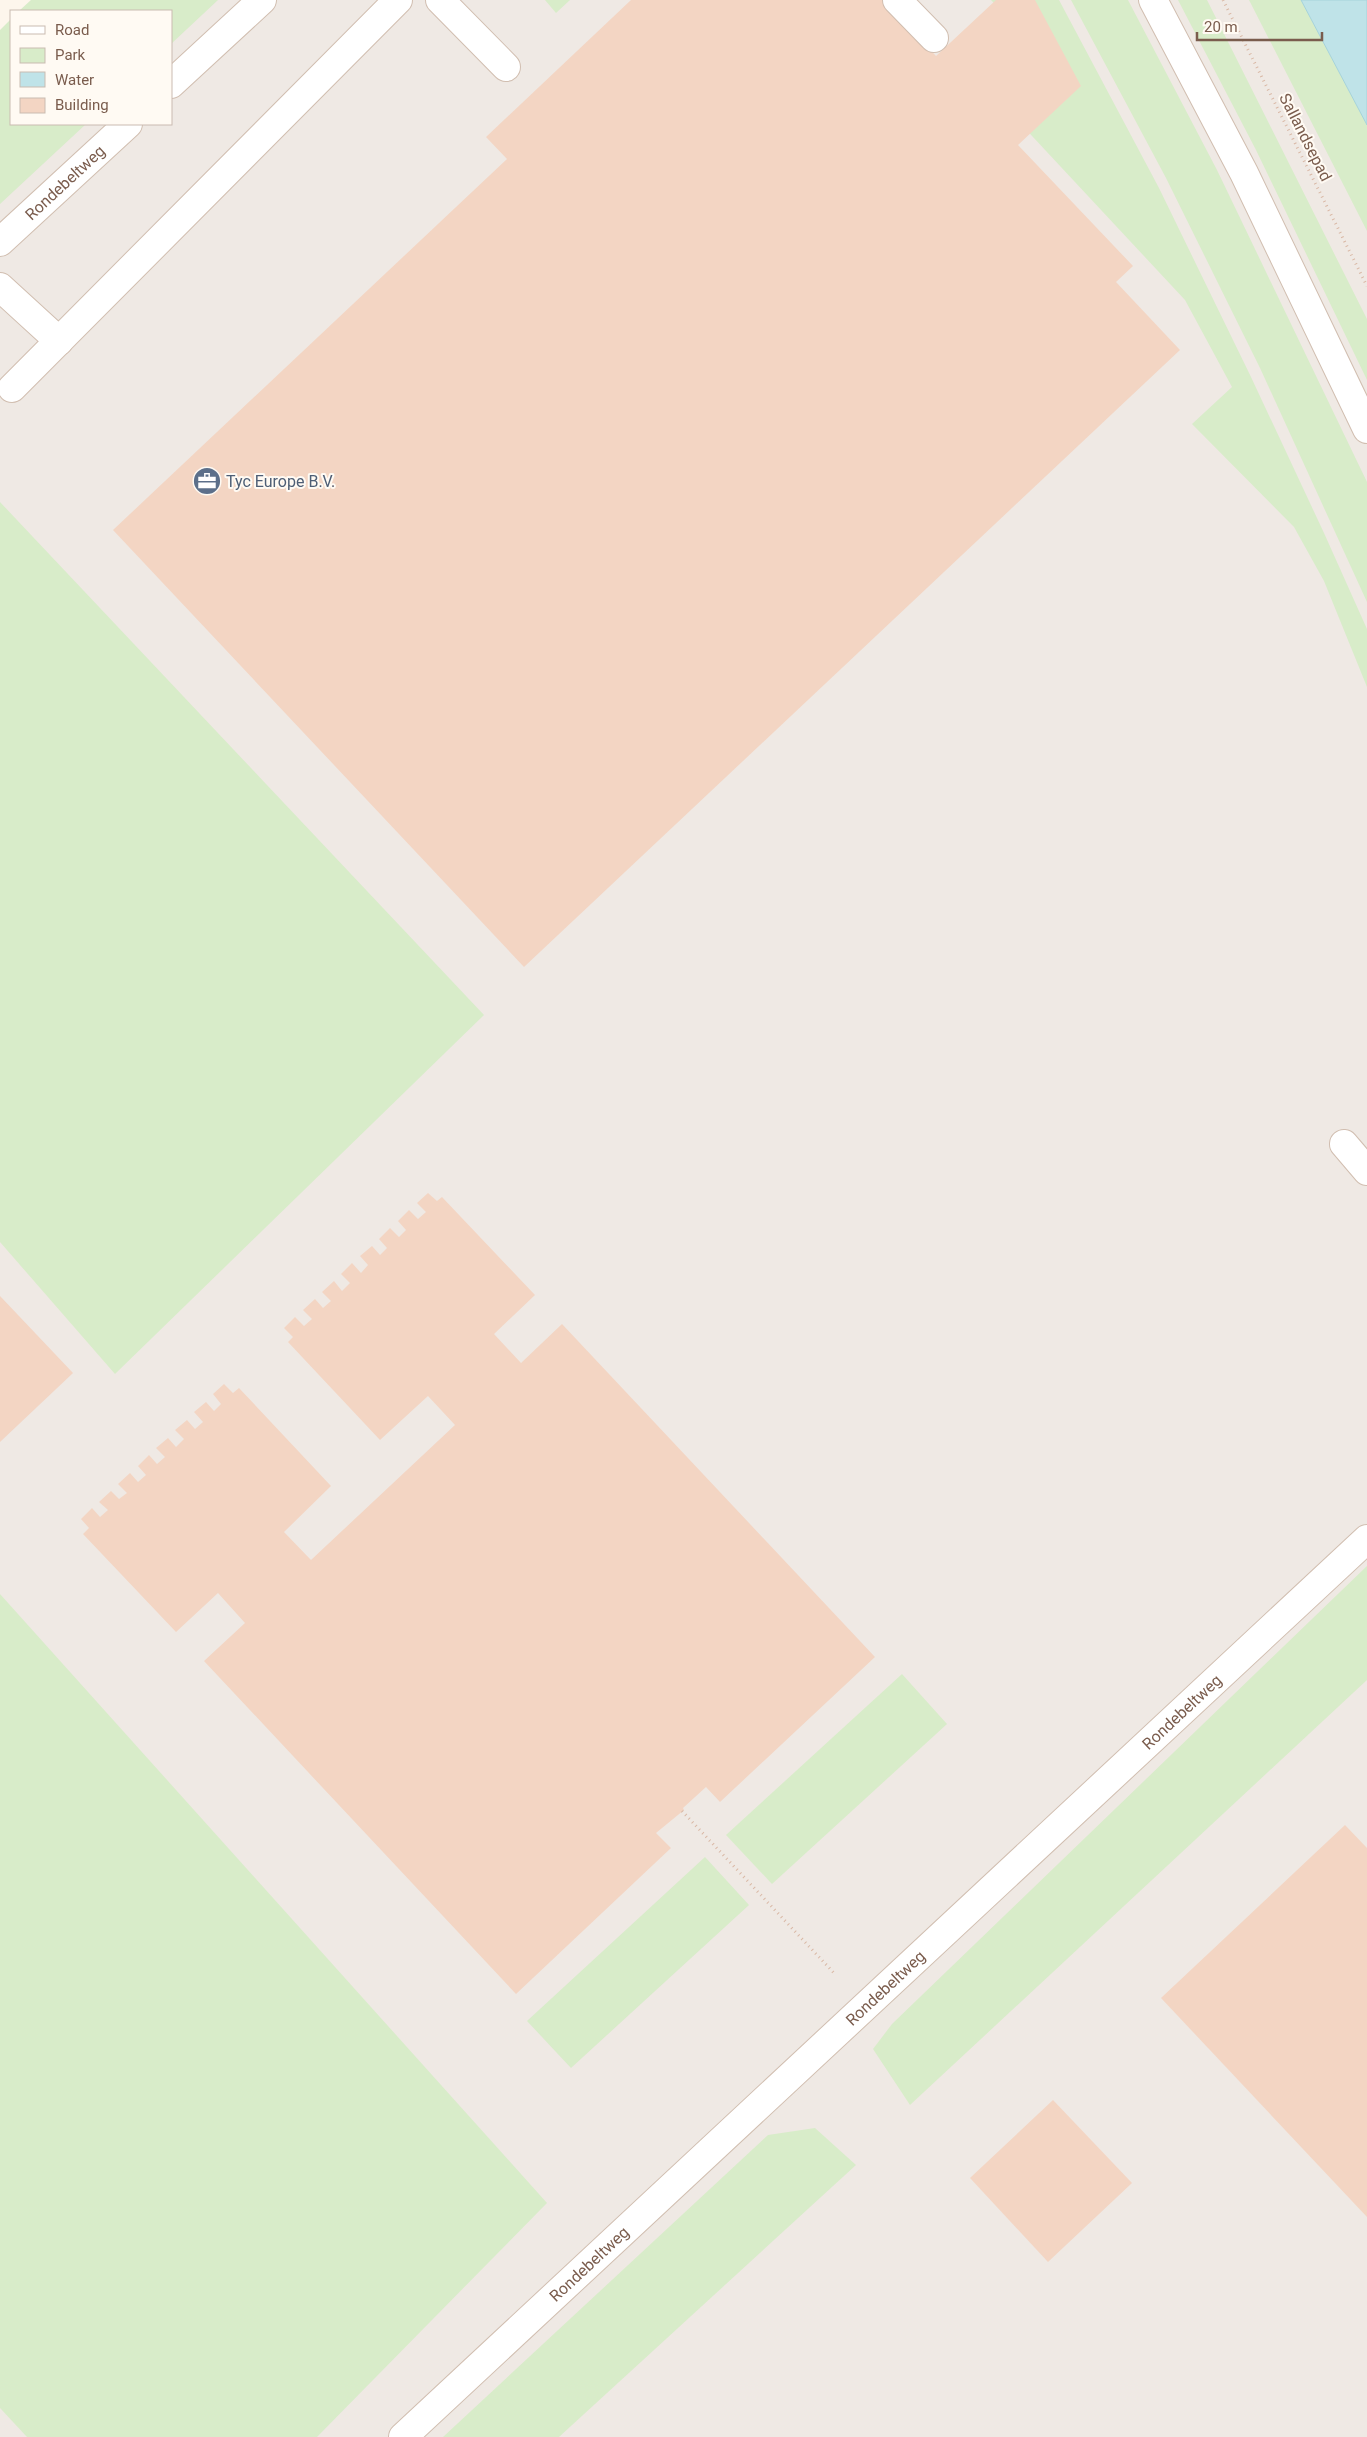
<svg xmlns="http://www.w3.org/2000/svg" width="1367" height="2437" viewBox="0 0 1367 2437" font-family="Roboto,sans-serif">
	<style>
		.industrial { fill: #efe9e4 }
		.green { fill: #d8ecc9 }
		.water { fill: #bfe3e8; stroke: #a5d3da }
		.building { fill: #f3d5c3 }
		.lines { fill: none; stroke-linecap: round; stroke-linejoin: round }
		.minor-casing { stroke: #d1beb0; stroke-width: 30 }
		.path { stroke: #d9b8a5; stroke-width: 3; stroke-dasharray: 1 4; stroke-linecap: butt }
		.minor { stroke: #fff; stroke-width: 28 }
		.labels { text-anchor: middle; stroke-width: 4; stroke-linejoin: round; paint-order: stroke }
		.street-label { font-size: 16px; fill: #7a5c4d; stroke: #fffaf3 }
		.service-label { font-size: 16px; fill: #4e5e75; stroke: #fffaf3; text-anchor: start }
	</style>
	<rect width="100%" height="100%" fill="#fdf6ec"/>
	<polygon class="industrial" points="202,0 1367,0 1367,2437 0,2437 0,187 69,124 171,124 171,29"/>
	<g class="green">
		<polygon points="31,0 218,0 171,44 171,11 19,11"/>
		<polygon points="545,0 570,0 556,13"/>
		<polygon points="991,0 1059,0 1159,188 1251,377 1324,533 1367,629 1367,687 1324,581 1294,527 1192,424 1232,387 1185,300 1019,122 1064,78"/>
		<polygon points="1071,0 1128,0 1217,170 1367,482 1367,602 1260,368 1166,178"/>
		<polygon points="1178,0 1207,0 1367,319 1367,380 1256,150"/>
		<polygon points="1249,0 1301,0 1367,125 1367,231"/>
		<polygon points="11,19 11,124 86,124 0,204 0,30"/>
		<polygon points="0,502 484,1015 115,1374 0,1242"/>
		<polygon points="1367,1566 1367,1680 910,2105 873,2049 892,2024"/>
		<polygon points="0,1594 547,2203 317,2437 27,2437 0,2408"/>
		<polygon points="902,1674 947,1724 772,1884 726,1835"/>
		<polygon points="705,1857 749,1905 571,2068 527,2021"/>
		<polygon points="815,2128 856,2165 559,2437 443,2437 768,2135"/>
	</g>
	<polygon class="water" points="1301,0 1367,0 1367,125"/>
	<g class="building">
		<polygon points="631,0 883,0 936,56 996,0 1035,0 1081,86 1018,145 1133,266 1116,282 1180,350 524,967 113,530 507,159 486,137"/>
		<polygon points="428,1193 437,1201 442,1197 535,1295 494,1334 521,1363 562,1324 875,1657 720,1802 706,1787 683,1808 684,1810 656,1833 671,1848 516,1994 204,1661 245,1623 218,1593 176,1632 83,1534 89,1528 81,1519 92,1508 100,1517 108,1510 99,1502 111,1491 119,1499 127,1493 118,1484 130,1473 138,1482 146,1475 138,1466 149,1455 157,1464 165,1457 156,1448 168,1438 176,1447 184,1439 175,1430 187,1420 195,1429 203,1422 194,1412 206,1402 214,1411 221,1404 213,1394 224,1384 233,1393 239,1388 331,1486 284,1532 311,1560 455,1425 428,1396 380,1440 288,1342 293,1337 284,1328 295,1317 304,1326 312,1319 303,1310 315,1299 323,1308 331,1301 322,1292 334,1281 342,1291 350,1283 341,1274 352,1263 361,1273 368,1265 360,1256 372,1246 380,1255 387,1248 379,1239 390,1228 399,1237 406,1230 398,1221 409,1210 418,1219 426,1212 417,1203"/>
		<polygon points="0,1296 73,1373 0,1442"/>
		<polygon points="1345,1825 1367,1848 1367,2217 1161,1998"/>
		<polygon points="1053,2100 1132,2183 1048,2262 970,2178"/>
	</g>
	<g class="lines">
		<defs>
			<g id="minor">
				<polyline points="440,0 506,67"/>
				<polyline points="897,0 934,38"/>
				<polyline points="1153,0 1244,173 1367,429"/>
				<polyline points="171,84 262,0"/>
				<path id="s1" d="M0 242 128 124"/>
				<polyline points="0,287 59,341"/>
				<polyline points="12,388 398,0"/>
				<polyline points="1344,1144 1367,1171"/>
				<path id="s2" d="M403 2437 1367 1539"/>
			</g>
		</defs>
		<use href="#minor" class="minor-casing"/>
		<g class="path">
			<polyline points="1223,0 1367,286"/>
			<polyline points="682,1811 834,1973"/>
		</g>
		<use href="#minor" class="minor"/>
	</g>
	<defs>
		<symbol id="office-disc" viewBox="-11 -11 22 22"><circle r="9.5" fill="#5c6f8a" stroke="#fffaf3"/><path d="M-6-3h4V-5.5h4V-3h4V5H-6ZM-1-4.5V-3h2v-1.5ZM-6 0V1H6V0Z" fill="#fff"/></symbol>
	</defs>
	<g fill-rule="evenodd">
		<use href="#office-disc" x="191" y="465" width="32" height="32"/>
	</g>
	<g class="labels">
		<g class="street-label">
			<text transform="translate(1306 137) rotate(63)" y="6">Sallandsepad</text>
			<text dy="6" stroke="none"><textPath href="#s1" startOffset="88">Rondebeltweg</textPath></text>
			<text dy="6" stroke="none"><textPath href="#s2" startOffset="1064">Rondebeltweg</textPath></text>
			<text dy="6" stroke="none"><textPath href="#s2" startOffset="659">Rondebeltweg</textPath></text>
			<text dy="6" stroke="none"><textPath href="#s2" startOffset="254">Rondebeltweg</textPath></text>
		</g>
		<g class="service-label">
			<text x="226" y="487">Tyc Europe B.V.</text>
		</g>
	</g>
	<rect x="10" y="10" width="162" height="115" fill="#fffaf3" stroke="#cabbb1"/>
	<rect x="20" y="26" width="25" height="8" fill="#ffffff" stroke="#cabbb1"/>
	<text x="55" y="35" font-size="15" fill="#7a5c4d">Road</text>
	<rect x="20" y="48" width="25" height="15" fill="#d8ecc9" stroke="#cabbb1"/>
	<text x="55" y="60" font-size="15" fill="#7a5c4d">Park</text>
	<rect x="20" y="72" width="25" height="15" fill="#bfe3e8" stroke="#cabbb1"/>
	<text x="55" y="85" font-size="15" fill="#7a5c4d">Water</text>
	<rect x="20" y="98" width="25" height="15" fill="#f3d5c3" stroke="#cabbb1"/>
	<text x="55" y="110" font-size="15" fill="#7a5c4d">Building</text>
	<path d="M1197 32v8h125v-8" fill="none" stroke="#7a5c4d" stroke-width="2.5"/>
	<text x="1204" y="32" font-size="15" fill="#7a5c4d" stroke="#fffaf3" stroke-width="4" paint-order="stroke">20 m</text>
</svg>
